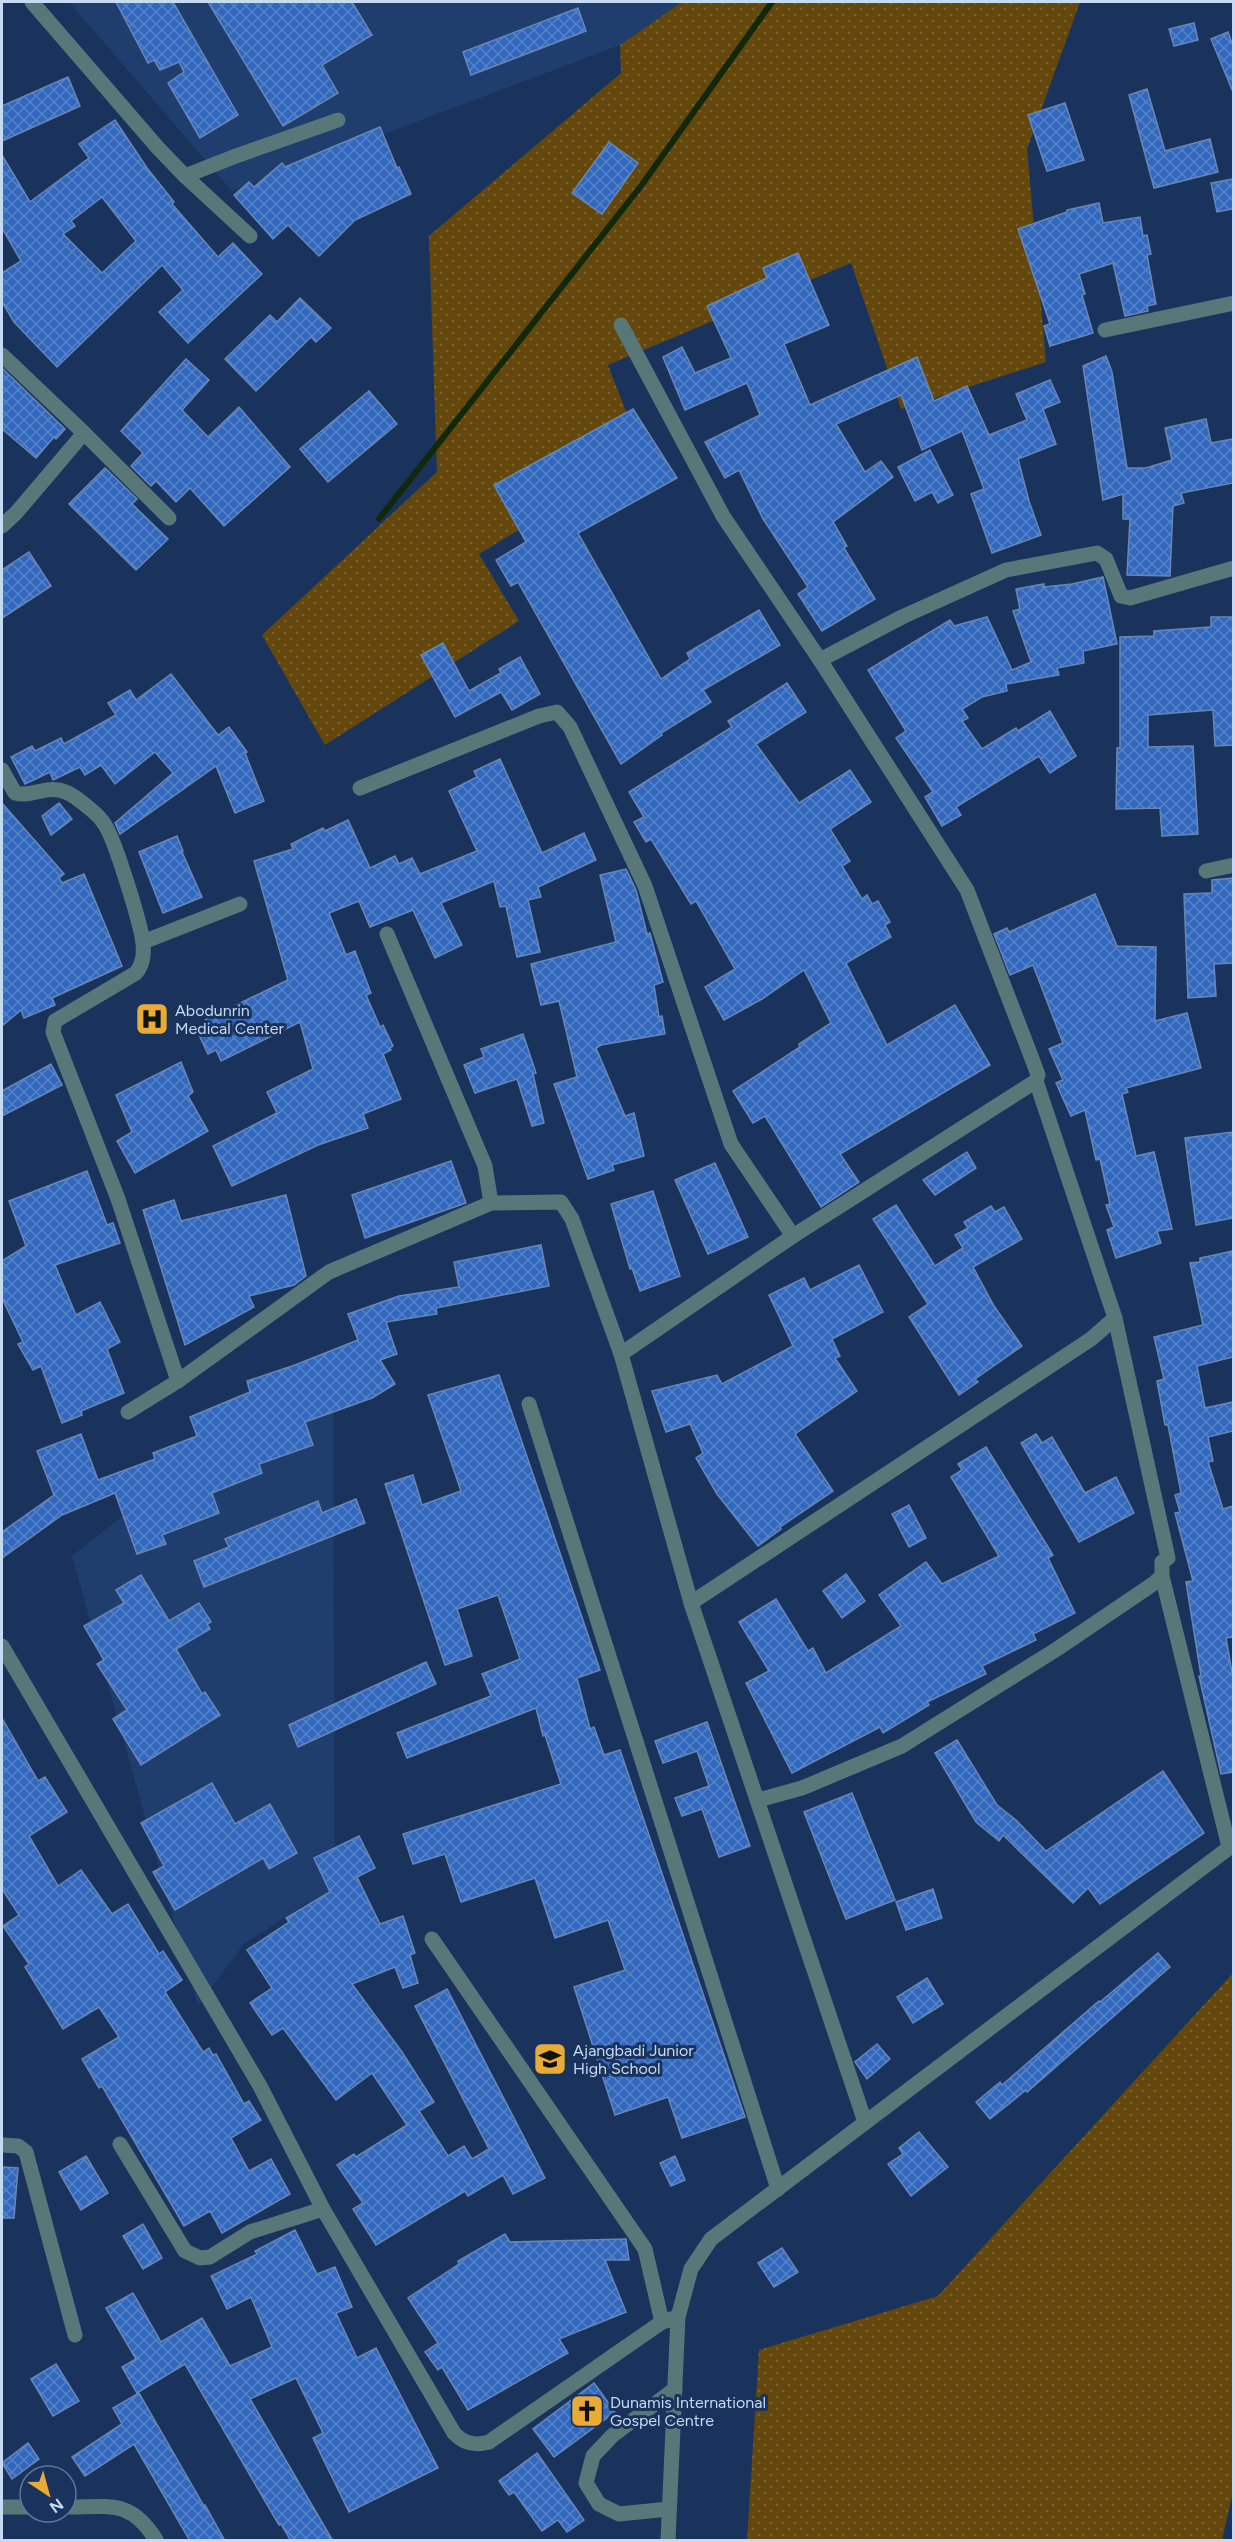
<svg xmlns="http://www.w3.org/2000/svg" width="1235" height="2542" viewBox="0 0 1235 2542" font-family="Figtree,sans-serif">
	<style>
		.built { fill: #1f3d6d }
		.grass { fill: url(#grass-dots) }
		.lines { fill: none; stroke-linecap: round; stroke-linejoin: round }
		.stream { stroke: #12280b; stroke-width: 6 }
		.building { fill: url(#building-cross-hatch); stroke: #6887b7; stroke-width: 1.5; fill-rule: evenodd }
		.minor { stroke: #587779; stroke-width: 15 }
		.labels { text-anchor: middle; stroke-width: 6; stroke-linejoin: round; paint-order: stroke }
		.poi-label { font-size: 16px; fill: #c8d9f3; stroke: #19335d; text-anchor: start }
	</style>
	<defs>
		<pattern id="grass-dots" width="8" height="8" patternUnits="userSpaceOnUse" patternTransform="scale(1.5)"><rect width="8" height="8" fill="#64470c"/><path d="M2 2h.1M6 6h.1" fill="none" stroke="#796130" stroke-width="1.8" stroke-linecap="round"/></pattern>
		<pattern id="building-cross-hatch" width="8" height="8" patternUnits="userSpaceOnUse" patternTransform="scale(1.5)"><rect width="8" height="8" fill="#3167bd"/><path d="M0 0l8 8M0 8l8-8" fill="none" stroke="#5783c9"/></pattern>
	</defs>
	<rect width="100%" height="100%" fill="#19335d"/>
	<g class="built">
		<polygon points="69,2 682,2 620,45 232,191"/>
		<polygon points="333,1349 335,1946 313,1957 308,1902 244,1944 198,2006 72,1556"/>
	</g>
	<g class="grass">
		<polygon points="682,2 1080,2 1027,149 1046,362 901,409 851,263 608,365 643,455 479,554 519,621 325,745 262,635 437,472 429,236 621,73 620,45"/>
		<polygon points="1233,1973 1234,2488 1222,2540 747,2540 759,2350 938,2296"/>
	</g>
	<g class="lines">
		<polyline class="stream" points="379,519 641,186 772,2"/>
	</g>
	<g class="building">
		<polygon points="116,2 173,2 238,115 200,138 168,83 184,72 179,62 160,70 154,60 148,63"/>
		<polygon points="208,2 352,2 372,35 322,65 338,93 283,126"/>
		<polygon points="578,8 586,31 471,75 463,52"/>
		<polygon points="1194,23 1198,40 1174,46 1169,29"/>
		<polygon points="1228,32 1233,46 1233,92 1211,39"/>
		<polygon points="68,77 80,106 2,141 2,106"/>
		<polygon points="1147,89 1165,151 1210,139 1218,172 1154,188 1129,95"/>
		<polygon points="1065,103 1084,160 1047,171 1028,115"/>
		<path d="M115 120 147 168 174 202 172 204 218 257 233 243 262 274 188 343 159 312 183 290 162 265 57 367 14 322 2 302V273L21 261 2 228V155L30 202 89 158 79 144ZM102 197 136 241 102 273 63 234 75 226 71 221Z"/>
		<polygon points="380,127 397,168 399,167 411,194 355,220 319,256 288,225 273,239 234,195 249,182 254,187 282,163 285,167"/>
		<polygon points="609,142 638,163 602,214 572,193"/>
		<polygon points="1233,179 1233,209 1217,212 1211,183"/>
		<polygon points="1099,203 1103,223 1140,217 1143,236 1147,235 1151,254 1147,255 1156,304 1147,306 1148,311 1125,316 1113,263 1079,274 1085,294 1082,295 1093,333 1050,346 1044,326 1050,324 1018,229 1067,212 1067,210"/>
		<polygon points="798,253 829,325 784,344 810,405 917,357 934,401 967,386 989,435 1027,420 1016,394 1050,380 1060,402 1043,409 1056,444 1018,459 1029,501 1041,535 992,553 971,494 984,489 962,431 922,450 901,395 836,424 865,472 881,461 893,477 833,522 847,546 844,548 875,599 822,631 798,594 808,587 763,519 739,470 725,478 705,442 760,415 747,383 685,410 663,357 682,347 695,373 731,358 707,306 767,278 763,268"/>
		<polygon points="300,298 331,328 316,342 311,337 256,391 225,359 270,315 277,322"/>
		<polygon points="1106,356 1112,372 1127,468 1146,468 1172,460 1165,428 1206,419 1211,443 1233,439 1233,483 1181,493 1184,503 1173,506 1170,576 1127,575 1130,519 1123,519 1123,494 1103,500 1083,366"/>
		<polygon points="186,359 209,380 182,410 208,437 239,407 290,467 224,526 190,488 176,502 156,481 151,486 131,466 143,453 121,431"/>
		<polygon points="2,368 65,429 56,439 54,437 36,458 2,429"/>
		<polygon points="369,391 397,424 328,482 300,449"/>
		<polygon points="633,409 677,478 578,533 661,679 690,659 687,653 759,610 780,645 703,690 711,702 661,733 662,735 621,764 518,582 511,586 496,560 526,542 494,485"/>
		<polygon points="930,450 953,495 938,503 932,492 915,501 898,467"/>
		<polygon points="105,468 137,499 132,504 168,539 136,570 69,504"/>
		<polygon points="29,552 51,586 2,618 2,570"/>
		<polygon points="1103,577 1117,644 1083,651 1084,663 1057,668 1059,675 1006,684 1007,691 982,697 962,709 968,718 962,721 982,749 1016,728 1018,731 1050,711 1076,756 1050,773 1039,756 956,807 961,815 942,826 925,797 933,792 896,738 906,731 868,670 950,620 954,626 987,617 1012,670 1031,662 1013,611 1020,609 1016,589 1044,584 1044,587 1072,584"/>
		<polygon points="1211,617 1233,617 1233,745 1215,746 1213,710 1148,715 1148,747 1193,746 1198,834 1162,836 1160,808 1116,809 1117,748 1120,748 1120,665 1122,664 1120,664 1120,637 1154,636 1154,631 1211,627"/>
		<polygon points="443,643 469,691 501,673 499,669 520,657 540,694 512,710 501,692 455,717 421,655"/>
		<polygon points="171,674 218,735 229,727 247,752 245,753 264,801 235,813 216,766 120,834 115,823 173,773 155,752 115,784 101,765 85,775 80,767 53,780 50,772 25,784 11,757 32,746 35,751 61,738 64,744 116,715 108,703 130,690 136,700"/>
		<polygon points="787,683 806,712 756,744 799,803 850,770 871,802 830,829 850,861 842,866 862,899 867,895 872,904 878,901 890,922 885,925 891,937 846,963 887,1045 955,1005 990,1065 840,1154 859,1182 821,1207 765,1116 753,1123 733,1091 800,1047 799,1044 831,1023 804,970 762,999 724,1020 705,987 735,969 696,901 691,904 651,839 646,842 634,822 644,817 629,792 732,727 728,721"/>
		<polygon points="500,759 542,853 584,833 596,860 538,887 541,897 528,900 540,952 517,957 506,906 500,907 494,881 441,903 462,945 435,958 413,910 370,927 359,901 329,913 346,955 355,951 371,993 366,995 380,1027 383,1025 393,1046 390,1048 391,1050 383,1054 401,1099 363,1114 368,1128 318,1145 232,1186 213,1146 277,1113 267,1092 313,1069 300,1022 221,1061 216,1050 208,1054 199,1035 210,1030 205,1020 288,980 254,861 293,849 291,844 323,828 325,831 348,820 370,868 395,856 399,864 412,858 420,874 477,851 449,791 477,777 474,771"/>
		<polygon points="2,803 64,874 59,878 62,883 84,874 122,966 52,998 55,1005 24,1018 21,1010 2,1026"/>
		<polygon points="59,803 72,819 51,835 42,816"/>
		<polygon points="177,836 183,851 182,852 202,897 163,913 139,852"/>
		<polygon points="626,869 636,890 647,934 650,933 663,982 654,985 659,1017 662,1016 665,1034 601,1045 596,1048 625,1116 634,1113 644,1156 612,1165 614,1170 588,1179 554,1084 577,1077 559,1001 541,1005 531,964 616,942 600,875"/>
		<polygon points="1233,878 1233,963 1214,964 1216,996 1188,998 1184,894 1212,893 1212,880"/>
		<polygon points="1095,894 1117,946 1156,947 1155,1021 1187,1013 1201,1068 1126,1088 1128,1092 1122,1094 1136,1156 1154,1152 1172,1229 1157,1231 1161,1243 1116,1258 1107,1230 1114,1227 1106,1205 1110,1204 1100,1159 1096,1160 1085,1110 1071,1116 1056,1083 1063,1080 1049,1049 1063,1043 1033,965 1010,975 994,934 1007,928 1009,932"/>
		<polygon points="523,1034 536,1073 533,1074 544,1123 532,1126 517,1079 475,1093 464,1065 484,1057 481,1049"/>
		<polygon points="181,1062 193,1092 188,1096 208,1131 135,1173 117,1141 132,1132 116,1095"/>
		<polygon points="51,1064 62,1085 2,1116 2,1091"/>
		<polygon points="1233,1132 1233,1218 1196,1225 1185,1138"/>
		<polygon points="967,1152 976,1168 935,1195 923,1180"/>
		<polygon points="451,1161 466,1203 365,1238 352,1195"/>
		<polygon points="715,1163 748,1237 708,1254 675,1180"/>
		<polygon points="87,1171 107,1225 113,1223 120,1243 55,1265 76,1315 100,1302 120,1342 107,1349 124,1393 81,1411 82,1415 62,1423 41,1366 33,1370 18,1344 23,1342 2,1298 2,1261 26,1246 9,1201"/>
		<polygon points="653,1191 680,1276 640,1291 632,1268 630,1269 611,1204"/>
		<polygon points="286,1195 306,1276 294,1285 249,1296 254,1307 185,1345 143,1210 174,1200 181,1221"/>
		<polygon points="896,1205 935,1266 963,1248 955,1235 968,1228 964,1222 991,1206 995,1212 1004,1207 1022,1239 973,1267 994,1306 1022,1346 975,1379 978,1382 959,1395 909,1317 928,1304 873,1219"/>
		<polygon points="541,1245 549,1286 436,1308 437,1314 386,1322 397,1354 380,1360 395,1384 372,1398 305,1422 313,1445 259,1464 262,1473 212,1493 219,1513 162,1535 166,1544 137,1554 115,1493 62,1515 2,1558 2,1532 54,1495 37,1451 81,1434 98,1480 155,1459 153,1453 197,1436 190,1417 250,1392 247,1381 295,1365 358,1340 348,1314 399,1296 459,1287 454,1262"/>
		<polygon points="1233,1251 1233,1357 1197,1366 1205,1408 1233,1402 1233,1431 1208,1437 1213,1461 1208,1462 1223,1509 1233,1506 1233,1637 1226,1638 1233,1678 1233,1772 1221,1774 1199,1676 1201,1676 1186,1582 1193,1581 1175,1513 1180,1512 1175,1495 1181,1493 1168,1425 1165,1425 1157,1381 1164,1379 1154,1337 1203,1325 1190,1263 1200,1262 1200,1258"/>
		<polygon points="859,1265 883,1312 832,1339 840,1356 835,1358 857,1391 795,1434 833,1491 780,1527 781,1529 758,1546 717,1494 696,1458 703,1453 690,1424 666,1432 652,1391 717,1375 722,1384 793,1346 769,1295 804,1278 810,1290"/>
		<polygon points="499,1375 600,1670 577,1678 590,1729 594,1727 604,1755 620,1750 745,2117 682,2138 668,2097 615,2115 574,1987 625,1970 608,1920 555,1938 535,1878 461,1902 445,1854 413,1864 403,1834 561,1784 545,1735 543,1736 536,1708 407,1758 397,1733 491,1696 482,1674 520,1659 498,1595 457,1609 472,1656 445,1665 385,1484 413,1475 422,1505 461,1491 428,1395"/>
		<polygon points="1036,1434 1042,1443 1052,1437 1085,1493 1116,1477 1134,1513 1079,1542 1021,1443"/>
		<polygon points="986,1447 1053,1555 1048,1558 1075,1613 1033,1634 1036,1640 982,1666 986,1674 927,1702 929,1705 883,1733 880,1727 792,1773 746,1683 769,1671 739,1622 776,1599 808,1651 813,1648 826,1673 901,1626 879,1595 926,1562 942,1584 999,1556 951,1477 962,1470 958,1464"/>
		<polygon points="356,1499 365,1523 204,1587 194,1561 229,1547 225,1539 318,1501 322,1513"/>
		<polygon points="909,1505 926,1538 909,1547 892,1514"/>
		<polygon points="846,1574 865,1601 842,1618 823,1591"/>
		<polygon points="141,1575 169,1621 199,1603 211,1622 207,1624 210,1629 176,1649 202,1694 205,1692 220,1715 141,1765 113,1719 127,1710 97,1664 104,1660 84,1626 124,1603 116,1590"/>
		<polygon points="426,1662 436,1684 298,1747 289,1725"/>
		<polygon points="2,1718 38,1781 45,1777 67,1812 29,1836 58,1886 81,1870 112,1914 128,1904 159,1954 163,1951 182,1980 165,1992 203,2052 209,2048 213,2055 216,2054 244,2104 249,2101 261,2120 231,2138 249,2171 271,2159 290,2194 222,2233 210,2211 184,2226 102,2086 99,2088 82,2059 119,2037 99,2007 63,2029 25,1967 29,1964 3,1926 19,1915 2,1889"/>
		<polygon points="707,1722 750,1846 719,1857 702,1809 682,1816 675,1798 709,1786 697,1751 663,1763 655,1741"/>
		<polygon points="957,1740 997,1805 1016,1820 1046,1851 1163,1771 1204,1833 1100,1904 1088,1888 1073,1903 1003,1835 999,1841 976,1822 935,1753"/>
		<polygon points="212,1783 235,1824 270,1804 297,1853 269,1869 263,1858 175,1910 153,1872 164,1866 141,1823"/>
		<polygon points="852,1793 895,1900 846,1919 804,1812"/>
		<polygon points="359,1836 375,1868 357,1877 380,1924 403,1916 415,1953 410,1955 418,1983 403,1988 395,1967 352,1984 402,2052 434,2102 419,2111 448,2156 464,2146 472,2159 489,2149 415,2006 447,1989 545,2178 513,2194 503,2175 468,2196 465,2191 376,2245 353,2209 363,2203 337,2165 354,2154 356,2157 407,2125 372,2073 336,2100 283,2028 272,2035 250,2003 272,1988 247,1950 289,1922 286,1918 330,1892 314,1858"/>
		<polygon points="933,1889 942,1918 906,1930 896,1902"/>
		<polygon points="1158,1953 1170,1967 1027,2092 1026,2090 990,2119 976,2102 1000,2082 1002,2085 1099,2001 1100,2002"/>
		<polygon points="927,1978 943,2004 913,2023 897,1997"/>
		<polygon points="877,2044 890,2059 867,2079 855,2062"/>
		<polygon points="919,2132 948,2167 911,2196 888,2164 903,2154 899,2148"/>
		<polygon points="86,2156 108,2193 81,2210 59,2172"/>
		<polygon points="675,2156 685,2180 671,2186 660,2163"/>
		<polygon points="2,2167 18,2168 14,2218 2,2218"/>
		<polygon points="143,2224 162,2258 143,2269 123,2236"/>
		<polygon points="295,2230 317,2274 335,2267 352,2307 336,2313 357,2358 376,2348 438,2468 349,2512 313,2438 323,2433 296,2378 250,2399 333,2541 291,2541 281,2524 279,2525 185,2364 137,2393 122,2367 136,2359 106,2308 133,2293 161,2342 202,2318 230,2366 272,2347 251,2297 227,2309 211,2276 257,2254 255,2251"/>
		<polygon points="505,2234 510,2242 626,2239 629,2260 605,2260 626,2312 559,2339 568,2353 468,2410 442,2367 438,2370 425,2352 438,2343 408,2298 459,2264 458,2261"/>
		<polygon points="782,2248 798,2272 774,2287 758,2263"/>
		<polygon points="56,2364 79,2401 53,2416 31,2379"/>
		<polygon points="594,2383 615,2412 554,2457 533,2429"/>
		<polygon points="139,2393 204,2506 205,2505 225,2541 190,2541 134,2444 85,2476 72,2457 122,2424 113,2408"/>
		<polygon points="28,2443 39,2459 12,2479 2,2463"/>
		<polygon points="537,2453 584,2520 567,2532 558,2520 542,2531 514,2492 509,2495 499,2481"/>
	</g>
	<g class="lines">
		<g class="minor">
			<polyline points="32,2 158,148 185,176 236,156 338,120"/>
			<polyline points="185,176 250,236"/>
			<polyline points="621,325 723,516 820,660 967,890 1031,1056 1038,1075 1036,1081 1115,1318 1168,1558 1162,1562 1162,1576 1229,1847"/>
			<polyline points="1105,330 1234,303"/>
			<polyline points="2,355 84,433 169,518"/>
			<polyline points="2,526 16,513 84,433"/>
			<polyline points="820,660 902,617 1006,570 1097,553 1106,559 1121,596 1130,598 1234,568"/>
			<path d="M2 770 15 793C34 798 47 783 68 793 76 797 98 814 103 822 114 835 141 925 143 943 144 955 143 964 136 973L55 1021 53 1032 118 1199 178 1381"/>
			<polyline points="360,788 539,716 557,712 570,727 645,886 731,1144 793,1236"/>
			<polyline points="1206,871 1234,865"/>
			<polyline points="387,934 485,1166 491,1203"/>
			<polyline points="143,942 240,904"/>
			<polyline points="621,1354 793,1236 1036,1081"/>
			<polyline points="529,1404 778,2189"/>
			<polyline points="128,1412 178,1381 329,1272 491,1203 561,1202 572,1219 621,1354 691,1603 865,2122"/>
			<polyline points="691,1603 1091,1339 1115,1318"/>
			<path d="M2 1646 260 2086 323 2209 454 2433C464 2444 475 2446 489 2442L662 2322 678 2317"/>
			<polyline points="758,1800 802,1788 902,1746 1057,1649 1153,1584 1162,1576"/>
			<polyline points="432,1939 645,2249 662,2322"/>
			<polyline points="120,2144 185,2251 200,2258 210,2257 250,2232 323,2209"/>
			<polyline points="2,2145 18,2146 26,2152 75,2335"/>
			<polyline points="2,2507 30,2507"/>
			<path d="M66 2507C109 2507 131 2499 156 2540"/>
			<polyline points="669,2509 619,2514 599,2504 586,2483 593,2456 613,2435 675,2389"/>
			<polyline points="668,2540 678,2317 691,2269 711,2239 1234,1844"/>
		</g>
	</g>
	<defs>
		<symbol id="hospital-square" viewBox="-11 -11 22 22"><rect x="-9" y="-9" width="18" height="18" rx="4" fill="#e8ab37" stroke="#19335d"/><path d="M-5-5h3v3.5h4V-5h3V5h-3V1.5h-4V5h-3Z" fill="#111"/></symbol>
		<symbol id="school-square" viewBox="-11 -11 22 22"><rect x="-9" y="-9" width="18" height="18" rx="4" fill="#e8ab37" stroke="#19335d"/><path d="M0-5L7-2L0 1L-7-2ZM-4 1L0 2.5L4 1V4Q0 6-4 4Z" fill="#111"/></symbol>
		<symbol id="church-square" viewBox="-11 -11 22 22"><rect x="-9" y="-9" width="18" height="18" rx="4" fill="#e8ab37" stroke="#19335d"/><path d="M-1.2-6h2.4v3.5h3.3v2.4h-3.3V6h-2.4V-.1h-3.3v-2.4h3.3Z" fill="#111"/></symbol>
	</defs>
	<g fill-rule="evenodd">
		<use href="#hospital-square" x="133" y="1000" width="38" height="38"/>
		<use href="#school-square" x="531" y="2040" width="38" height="38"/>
		<use href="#church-square" x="568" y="2392" width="38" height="38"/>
	</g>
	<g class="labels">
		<g class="poi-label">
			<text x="175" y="1016">Abodunrin<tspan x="175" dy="18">Medical Center</tspan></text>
			<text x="573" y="2056">Ajangbadi Junior<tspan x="573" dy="18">High School</tspan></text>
			<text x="610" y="2408">Dunamis International<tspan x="610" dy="18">Gospel Centre</tspan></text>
		</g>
	</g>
	<rect width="1235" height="2542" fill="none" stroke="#c8d9f3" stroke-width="6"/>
	<g transform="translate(48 2494) rotate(144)"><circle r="28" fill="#19335d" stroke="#5f7599" stroke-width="1.5"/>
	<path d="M0-4.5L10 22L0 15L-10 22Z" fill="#e8ab37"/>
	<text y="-9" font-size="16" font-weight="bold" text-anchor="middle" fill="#c8d9f3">N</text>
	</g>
</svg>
